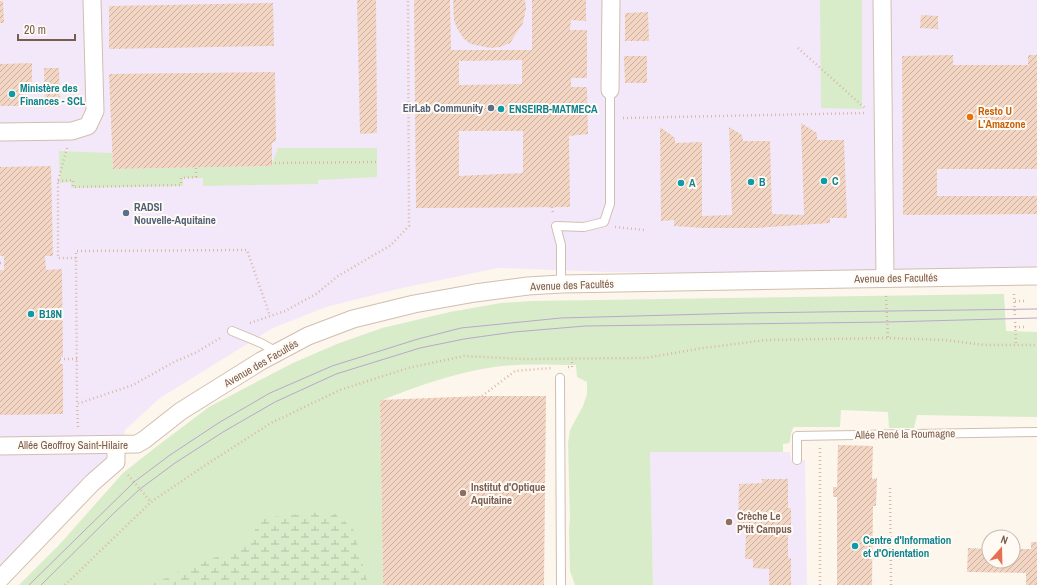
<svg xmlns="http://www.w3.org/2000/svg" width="1037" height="585" viewBox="0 0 1037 585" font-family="'Archivo Narrow',sans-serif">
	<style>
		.education { fill: #f3e8fa }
		.green { fill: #d8ecc9 }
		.wetland { fill: url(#wetland-marsh) }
		.building { fill: url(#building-hatch); fill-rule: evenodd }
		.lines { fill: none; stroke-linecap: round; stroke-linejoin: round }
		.lane-casing { stroke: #d1beb0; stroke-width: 10 }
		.street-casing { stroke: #d1beb0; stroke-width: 19 }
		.path { stroke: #d9b8a5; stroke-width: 2.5; stroke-dasharray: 1 3; stroke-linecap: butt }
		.lane { stroke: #fff; stroke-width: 8 }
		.street { stroke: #fff; stroke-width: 17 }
		.tram { stroke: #b9a8c9; stroke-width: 1 }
		.culture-dot { fill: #0f9aa8; stroke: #fffaf3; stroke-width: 1.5 }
		.service-dot { fill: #5c6f8a; stroke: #fffaf3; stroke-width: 1.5 }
		.food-dot { fill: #e8710a; stroke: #fffaf3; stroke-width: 1.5 }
		.education-dot { fill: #8d6e63; stroke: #fffaf3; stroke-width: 1.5 }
		.labels { text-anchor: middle; stroke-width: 4; stroke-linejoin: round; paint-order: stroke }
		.culture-label { font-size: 11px; font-weight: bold; fill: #0d838f; stroke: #fffaf3; text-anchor: start }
		.service-label { font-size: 11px; font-weight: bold; fill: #4e5e75; stroke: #fffaf3; text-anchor: end }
		.food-label { font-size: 11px; font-weight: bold; fill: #c56008; stroke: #fffaf3; text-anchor: start }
		.street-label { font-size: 11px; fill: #7a5c4d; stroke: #fffaf3 }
		.education-label { font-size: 11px; font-weight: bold; fill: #785e54; stroke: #fffaf3; text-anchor: start }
	</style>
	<defs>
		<pattern id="wetland-marsh" width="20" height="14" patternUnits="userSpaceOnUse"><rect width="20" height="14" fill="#d8ecc9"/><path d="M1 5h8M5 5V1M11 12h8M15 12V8" fill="none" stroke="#b4c2a5"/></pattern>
		<pattern id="building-hatch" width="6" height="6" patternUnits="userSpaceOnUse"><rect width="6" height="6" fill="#f3d5c3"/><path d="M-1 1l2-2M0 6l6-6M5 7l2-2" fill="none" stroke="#cab0a1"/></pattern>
	</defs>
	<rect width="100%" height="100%" fill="#fdf6ec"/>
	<g class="education">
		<polygon points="0,0 1037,0 1037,272 883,274 607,272 498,268 402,288 326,307 273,328 160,398 125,430 117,472 0,585"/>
		<polygon points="650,452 790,452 791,460 805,460 807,585 653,585"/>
	</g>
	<g class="green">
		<polygon points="820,0 862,0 862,109 821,108"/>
		<polygon points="278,148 377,148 377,177 318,180 318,184 203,186 203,178 183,178 183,186 71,188 71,182 60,183 59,151 112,153 113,169 271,166"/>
		<path d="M1004 294 1006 331 1037 332V417L917 415 914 428H889L888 412 841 410 840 427H794C789 434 792 437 789 443L783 444V452H650L653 585H575L570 571 569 529 570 519 568 443 570 430 583 406 587 394V382L577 377 576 365C549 365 520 363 494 367 454 373 417 386 380 401L383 585H19L59 545 123 473 156 447 209 407 247 387 293 363 337 344 382 328 450 312 501 303 532 301Z"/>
	</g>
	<polygon class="wetland" points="331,511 353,528 368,585 151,585 181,571 244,546 263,518"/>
	<g class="building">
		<polygon points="357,0 376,0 377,133 360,134"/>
		<path d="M414 0H450L451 50H532V0H586V21L571 20 570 30H587V78H571V87H587L588 134 569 136 570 207 416 208ZM522 60V84L459 85V61ZM459 131H523V173L459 176Z"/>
		<polygon points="453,0 525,0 526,8 523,23 510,43 500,47 490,48 471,44 464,39 458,30 454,21"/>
		<polygon points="0,1 3,1 4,23 0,23"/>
		<polygon points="273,3 274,46 109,49 109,6"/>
		<polygon points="648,12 649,41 625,41 625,13"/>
		<polygon points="921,15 938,16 938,29 920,28"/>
		<polygon points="953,55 953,65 1028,65 1028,55 1037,55 1037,169 937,169 937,196 1037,196 1037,214 903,215 902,56"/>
		<polygon points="624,56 647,56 647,83 625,83"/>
		<polygon points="32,63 32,82 23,82 23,106 0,106 0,64"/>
		<polygon points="44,68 59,68 60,107 45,107"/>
		<polygon points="275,72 276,141 272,143 272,166 113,169 109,74"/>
		<polygon points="801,123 817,133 817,140 844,140 847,218 830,218 830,223 755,228 703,228 674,226 674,220 661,221 660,127 675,138 675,143 702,142 702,216 732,215 729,127 742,135 743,141 770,141 772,214 804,215"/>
		<polygon points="51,166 53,256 45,256 46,270 62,269 63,357 61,357 60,364 63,364 63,414 0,415 0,270 4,270 4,256 0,256 0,167"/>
		<polygon points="482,396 546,396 544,585 383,585 380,400"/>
		<polygon points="838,445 873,446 872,479 877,478 876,506 873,506 872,585 837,585 837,497 833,497 833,487 837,487"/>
		<polygon points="762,479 788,479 788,508 791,508 791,530 788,530 788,558 791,558 791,585 769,585 769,569 753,568 753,559 745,559 746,530 738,530 739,484 762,483"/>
		<polygon points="1031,542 1037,542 1037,585 1026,585 1026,573 967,572 968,548 989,549 989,561 1013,561 1013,549 1031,549"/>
	</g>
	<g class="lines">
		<defs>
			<g id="lane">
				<polyline points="561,284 561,245 556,226 584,227 604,222 610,204 610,90"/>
				<polyline points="232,331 261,343 277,352"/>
				<polyline points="560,378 561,585"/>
				<polyline points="797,460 797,436 1037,432"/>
			</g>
			<g id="street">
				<polyline points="882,0 885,278"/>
				<polyline points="610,90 611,0"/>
				<polyline points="0,132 72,131 88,126 95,111 92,0"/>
				<polyline points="0,446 137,444 144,440 181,411 261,361 308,336 353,319 414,304 475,293 528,286 561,284 1037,276"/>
				<polyline points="0,579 92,483 116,462 116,445"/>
			</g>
		</defs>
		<use href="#lane" class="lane-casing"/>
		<use href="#street" class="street-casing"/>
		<g class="path">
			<polyline points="798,48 866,109"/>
			<polyline points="623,118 866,113"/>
			<polyline points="67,148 58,181 58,258 76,258 77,404"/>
			<polyline points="271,163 377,162"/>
			<polyline points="58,181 73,180 73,187 181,185 181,178 196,177 196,167"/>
			<polyline points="552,207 553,214"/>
			<polyline points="615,227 645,230"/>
			<polyline points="76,258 76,251 247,250 270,316"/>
			<polyline points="0,263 4,263"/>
			<polyline points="1014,294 1016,345"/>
			<polyline points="886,296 888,338"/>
			<polyline points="1015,301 1024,301"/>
			<polyline points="250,323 285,311 316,294 338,276 391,245 409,226 408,0"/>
			<polyline points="1015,327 1025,327"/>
			<polyline points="60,359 77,359"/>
			<polyline points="568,367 572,367 572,359"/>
			<polyline points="482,396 515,371 551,368"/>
			<polyline points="78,427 77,404 133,385 174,362 195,353 222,337"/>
			<polyline points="128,475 151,502"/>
			<polyline points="890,488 891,585"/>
			<polyline points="65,585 151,502 204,466 271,423 340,390 408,368 464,356 523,359 645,358 703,348 766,340 888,338 945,340 984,345 1037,345"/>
			<polyline points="820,585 820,448"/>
		</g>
		<use href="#lane" class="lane"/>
		<use href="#street" class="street"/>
		<g class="tram">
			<polyline points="29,585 134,482 170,455 220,422 270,393 332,366 418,339 461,328 561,318 747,313 1037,309"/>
			<polyline points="41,585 115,512 140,489 175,463 223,432 275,402 336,374 420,348 464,339 514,332 585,326 887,322 1037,318"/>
		</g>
	</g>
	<g class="culture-dot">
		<circle cx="12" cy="94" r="4"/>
		<circle cx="501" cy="109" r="4"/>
		<circle cx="824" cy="181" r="4"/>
		<circle cx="751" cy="182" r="4"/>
		<circle cx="681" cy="183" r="4"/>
		<circle cx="31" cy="314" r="4"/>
		<circle cx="855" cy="546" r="4"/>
	</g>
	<g class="service-dot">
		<circle cx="491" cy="108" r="4"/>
		<circle cx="126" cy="213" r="4"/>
	</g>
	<circle class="food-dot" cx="970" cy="117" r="4"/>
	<g class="education-dot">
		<circle cx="463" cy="493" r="4"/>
		<circle cx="729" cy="522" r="4"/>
	</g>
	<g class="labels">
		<g class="culture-label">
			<text x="20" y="92">Ministère des<tspan x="20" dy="13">Finances - SCL</tspan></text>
			<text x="509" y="113">ENSEIRB-MATMECA</text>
			<text x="832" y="185">C</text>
			<text x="759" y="186">B</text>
			<text x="689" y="187">A</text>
			<text x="39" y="318">B18N</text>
			<text x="863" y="544">Centre d'Information<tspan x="863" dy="13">et d'Orientation</tspan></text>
		</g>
		<g class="service-label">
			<text x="483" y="112">EirLab Community</text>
			<text x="134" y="211" text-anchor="start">RADSI<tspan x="134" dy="13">Nouvelle-Aquitaine</tspan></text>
		</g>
		<g class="food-label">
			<text x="978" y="115">Resto U<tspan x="978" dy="13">L’Amazone</tspan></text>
		</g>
		<g class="street-label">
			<text transform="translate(896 278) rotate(-1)" y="4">Avenue des Facultés</text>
			<text transform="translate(572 285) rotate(-2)" y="4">Avenue des Facultés</text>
			<text transform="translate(261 363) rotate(-30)" y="4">Avenue des Facultés</text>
			<text transform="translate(905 434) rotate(-1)" y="4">Allée René la Roumagne</text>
			<text x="73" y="449">Allée Geoffroy Saint-Hilaire</text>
		</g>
		<g class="education-label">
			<text x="471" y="491">Institut d'Optique<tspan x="471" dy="13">Aquitaine</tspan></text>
			<text x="737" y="520">Crèche Le<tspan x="737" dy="13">P'tit Campus</tspan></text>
		</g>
	</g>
	<g transform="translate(1001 549) rotate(20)"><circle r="19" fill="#fffaf3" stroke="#cabbb1"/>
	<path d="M0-3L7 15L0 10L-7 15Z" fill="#e76f51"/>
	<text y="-6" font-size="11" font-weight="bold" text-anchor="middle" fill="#7a5c4d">N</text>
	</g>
	<path d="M18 34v6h57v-6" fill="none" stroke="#7a5c4d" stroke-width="2"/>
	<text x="24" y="34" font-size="12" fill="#7a5c4d" stroke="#fffaf3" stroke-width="3" paint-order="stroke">20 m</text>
</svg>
